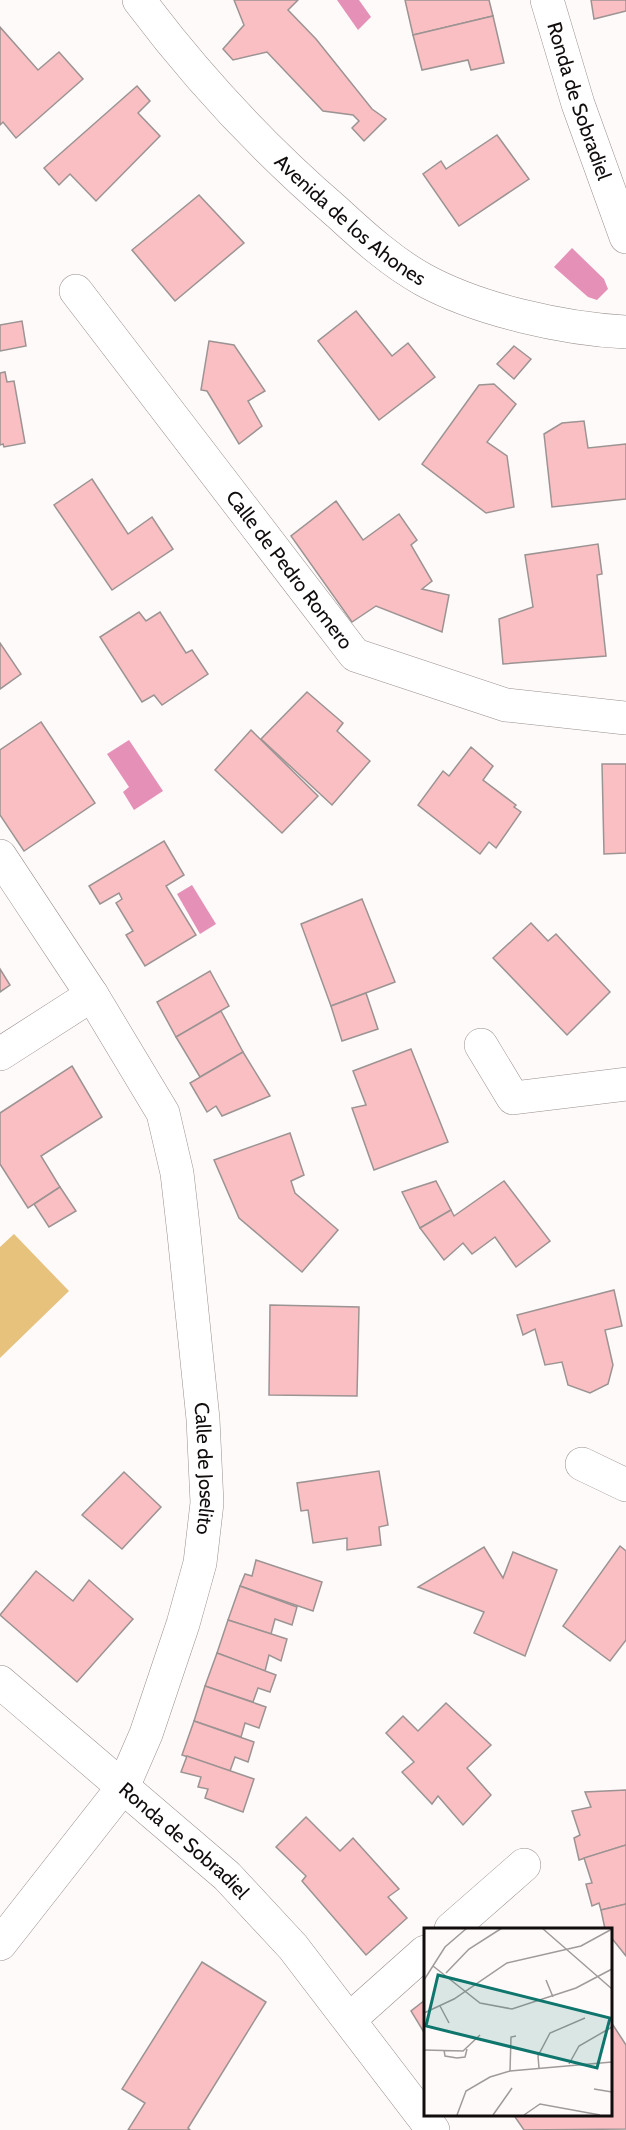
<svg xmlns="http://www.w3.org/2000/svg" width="626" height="2130" viewBox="0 0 626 2130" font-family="Cabin,sans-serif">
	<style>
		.green { fill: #e7c27d }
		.water { fill: #e590b7 }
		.building { fill: #fabfc3; stroke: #9c9393; stroke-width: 1.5 }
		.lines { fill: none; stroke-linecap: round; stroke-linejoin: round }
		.minor-casing { stroke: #988f8d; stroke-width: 34 }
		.minor { stroke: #fff; stroke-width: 33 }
		.labels { text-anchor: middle; stroke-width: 4.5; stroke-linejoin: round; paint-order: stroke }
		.street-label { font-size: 20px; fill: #100d0c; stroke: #fff }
		.inset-road { fill: none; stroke: #9f9b9a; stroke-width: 1.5 }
		.view { fill: #0f766e; fill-opacity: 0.15; stroke: #0f766e; stroke-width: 3 }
		.inset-edge { fill: none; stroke: #100d0c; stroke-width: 3 }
	</style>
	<rect width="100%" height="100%" fill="#fefaf9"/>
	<polygon class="green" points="14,1234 69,1291 0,1358 0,1247"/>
	<g class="water">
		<polygon points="337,0 359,0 371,17 358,30"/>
		<polygon points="572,248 604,279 608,289 597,300 588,297 554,267"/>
		<polygon points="129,740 163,791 134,810 123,792 129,787 107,754"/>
		<polygon points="192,885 216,924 200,934 177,894"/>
	</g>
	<g class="building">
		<polygon points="234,0 298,0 288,10 316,39 372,109 386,119 364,141 352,128 359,121 353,115 323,111 267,52 233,60 223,49 244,25"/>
		<polygon points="405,0 489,0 493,16 413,35"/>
		<polygon points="591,0 626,0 626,11 594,19"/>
		<polygon points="493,16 504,63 471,70 468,60 422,70 413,35"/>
		<polygon points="0,27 38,70 59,52 83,79 16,138 3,122 0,125"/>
		<polygon points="137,86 150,101 138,113 160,136 96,201 70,174 59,185 44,168"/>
		<polygon points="497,135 529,179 459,226 423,174 441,161 446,169"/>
		<polygon points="199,195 244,243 175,301 132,250"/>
		<polygon points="356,311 392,356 408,343 435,377 379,420 318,341"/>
		<polygon points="22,321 26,346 0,351 0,325"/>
		<polygon points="209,341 234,345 265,391 248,401 262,426 239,444 207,391 201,390"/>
		<polygon points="514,346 531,359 514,379 497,364"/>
		<polygon points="5,372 7,382 14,381 25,443 4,447 3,444 0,445 0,373"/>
		<polygon points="494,384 516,404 487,442 507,456 514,507 486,513 422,464 479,385"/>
		<polygon points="584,421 588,448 626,444 626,499 552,507 544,434 562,423"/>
		<polygon points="92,479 128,534 152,517 173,549 112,590 54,505"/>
		<polygon points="336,501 363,540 399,514 417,540 411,545 432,581 422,589 449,595 442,632 376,606 352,622 291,536"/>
		<polygon points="598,544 602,574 597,575 606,656 503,664 499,619 533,607 525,555"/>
		<polygon points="139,612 146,621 160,612 186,653 192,650 208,674 162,705 154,695 142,702 100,637"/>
		<polygon points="0,643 21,674 0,689"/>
		<polygon points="307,692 343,723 337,731 370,761 332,805 261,739"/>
		<polygon points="41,722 95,803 24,851 0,815 0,750"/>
		<polygon points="251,730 318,796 282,833 215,770"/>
		<polygon points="471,747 493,766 483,780 516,805 514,807 521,812 496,848 489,842 480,854 418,805 443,771 449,776"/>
		<polygon points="602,764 626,764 626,853 604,854"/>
		<polygon points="164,841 184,875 166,886 196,935 145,966 126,935 133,931 116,903 122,899 119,893 100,904 89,886"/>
		<polygon points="362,899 395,982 331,1006 301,924"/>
		<polygon points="531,923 548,941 556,934 610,992 567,1035 493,958"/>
		<polygon points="0,969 10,985 0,992"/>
		<polygon points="210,971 229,1006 176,1037 157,1002"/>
		<polygon points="366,993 378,1029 342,1041 331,1006"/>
		<polygon points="221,1011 243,1052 200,1077 176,1037"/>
		<polygon points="411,1049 448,1142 374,1170 352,1108 366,1105 353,1071"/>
		<polygon points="243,1052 270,1096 222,1116 216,1106 207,1112 190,1083"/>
		<polygon points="72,1066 102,1117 41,1156 60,1187 28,1208 0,1164 0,1113"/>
		<polygon points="290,1133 304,1175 291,1181 295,1193 338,1230 302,1272 239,1218 214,1160"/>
		<polygon points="436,1181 451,1210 420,1228 402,1192"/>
		<polygon points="504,1181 550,1241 516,1267 495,1237 472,1254 463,1243 444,1260 420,1228 451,1210 454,1216"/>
		<polygon points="60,1187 76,1211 49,1227 34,1204"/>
		<polygon points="614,1290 622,1326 605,1330 613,1365 608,1384 590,1393 568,1385 562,1362 545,1365 535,1329 523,1335 517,1315"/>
		<polygon points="270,1305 359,1307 357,1396 269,1395"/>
		<polygon points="379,1471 388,1525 379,1527 381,1545 347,1550 347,1538 313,1543 308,1510 301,1511 297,1483"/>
		<polygon points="124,1472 161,1507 122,1549 82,1515"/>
		<polygon points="620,1546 626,1551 626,1640 610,1661 563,1626"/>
		<polygon points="484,1547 503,1578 513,1552 557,1570 525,1656 474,1633 484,1612 418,1587"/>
		<polygon points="256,1560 322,1582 313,1611 240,1586 245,1574 252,1576"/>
		<polygon points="36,1571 73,1601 89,1580 133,1619 77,1682 0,1615"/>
		<polygon points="240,1586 297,1607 292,1625 275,1619 271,1634 228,1620"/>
		<polygon points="228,1620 287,1639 281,1661 269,1655 265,1671 217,1653"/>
		<polygon points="217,1653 276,1675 270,1692 258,1688 253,1702 205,1686"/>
		<polygon points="205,1686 266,1707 259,1728 245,1723 241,1737 194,1721"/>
		<polygon points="446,1703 491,1745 467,1768 491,1795 463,1825 438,1796 432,1804 402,1772 414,1762 386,1733 403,1716 418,1731"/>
		<polygon points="194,1721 254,1742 248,1762 235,1757 230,1771 182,1755"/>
		<polygon points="187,1756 254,1779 243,1812 205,1798 208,1789 198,1787 201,1777 181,1772"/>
		<polygon points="626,1790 626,1845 579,1860 574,1838 580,1835 572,1811 591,1807 585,1792"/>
		<polygon points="306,1817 340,1851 353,1838 399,1889 388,1897 407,1918 366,1955 302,1881 306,1876 276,1847"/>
		<polygon points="626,1845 626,1904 601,1910 599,1903 592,1906 586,1884 592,1883 584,1858"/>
		<polygon points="626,1904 626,1956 610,1936 610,1929 605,1929 601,1910"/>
		<polygon points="202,1962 266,2002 188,2128 190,2130 128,2130 145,2103 122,2089"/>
		<polygon points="425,2000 425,2034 411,2011"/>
		<polygon points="613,2025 626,2045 626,2129 524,2130 513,2114 610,2114 610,2027"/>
	</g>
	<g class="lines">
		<defs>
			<g id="minor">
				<path id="s1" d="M139 0C196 76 266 151 338 213 364 237 393 263 424 280 479 310 564 329 626 332"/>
				<path id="s2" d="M547 0 578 104 626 237"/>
				<path id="s3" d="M76 291 355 655 506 705 626 718"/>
				<path id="s4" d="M0 856 92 995 163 1113 177 1173 184 1234 203 1419 207 1503 200 1563 183 1624 146 1734 123 1787 0 1944"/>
				<polyline points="481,1045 513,1098 626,1084"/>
				<polyline points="0,1054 92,995"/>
				<polyline points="582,1464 626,1485"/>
				<path id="s5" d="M0 1682 227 1876 293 1947 433 2130"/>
				<polyline points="451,1929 524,1865"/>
				<polyline points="350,2019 425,1952"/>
			</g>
		</defs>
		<use href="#minor" class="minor-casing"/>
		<use href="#minor" class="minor"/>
	</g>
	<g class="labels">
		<g class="street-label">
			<text dy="7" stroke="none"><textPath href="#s2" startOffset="106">Ronda de Sobradiel</textPath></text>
			<text dy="7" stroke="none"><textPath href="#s1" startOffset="306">Avenida de los Ahones</textPath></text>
			<text dy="7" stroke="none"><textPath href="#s3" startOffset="351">Calle de Pedro Romero</textPath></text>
			<text dy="7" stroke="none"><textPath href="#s4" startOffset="663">Calle de Joselito</textPath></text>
			<text dy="7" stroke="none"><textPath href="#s5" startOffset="243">Ronda de Sobradiel</textPath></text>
		</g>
	</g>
	<g transform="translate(424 1928)">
		<rect width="188" height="188" fill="#fefaf9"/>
		<path class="inset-road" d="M118 0 188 61M9 38 56 75 88 81 152 60 188 41M22 45 45 21 78 0M0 52 21 19 43 0M122 52 129 69M16 78 25 95M0 85 30 71 83 35 157 18 188 1M0 122 39 123 56 107M20 122 21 128 33 130 41 129 43 121M145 136 155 118 188 99M115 140 114 128 126 105 161 90M86 143 87 109 92 108M170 161 188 164M33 187 42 163 66 149 86 143 188 134M69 187 88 160M100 187 116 176 176 187"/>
		<path class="view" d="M14 47 186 90 173 140 2 98Z"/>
		<rect width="188" height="188" class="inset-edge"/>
	</g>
</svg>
